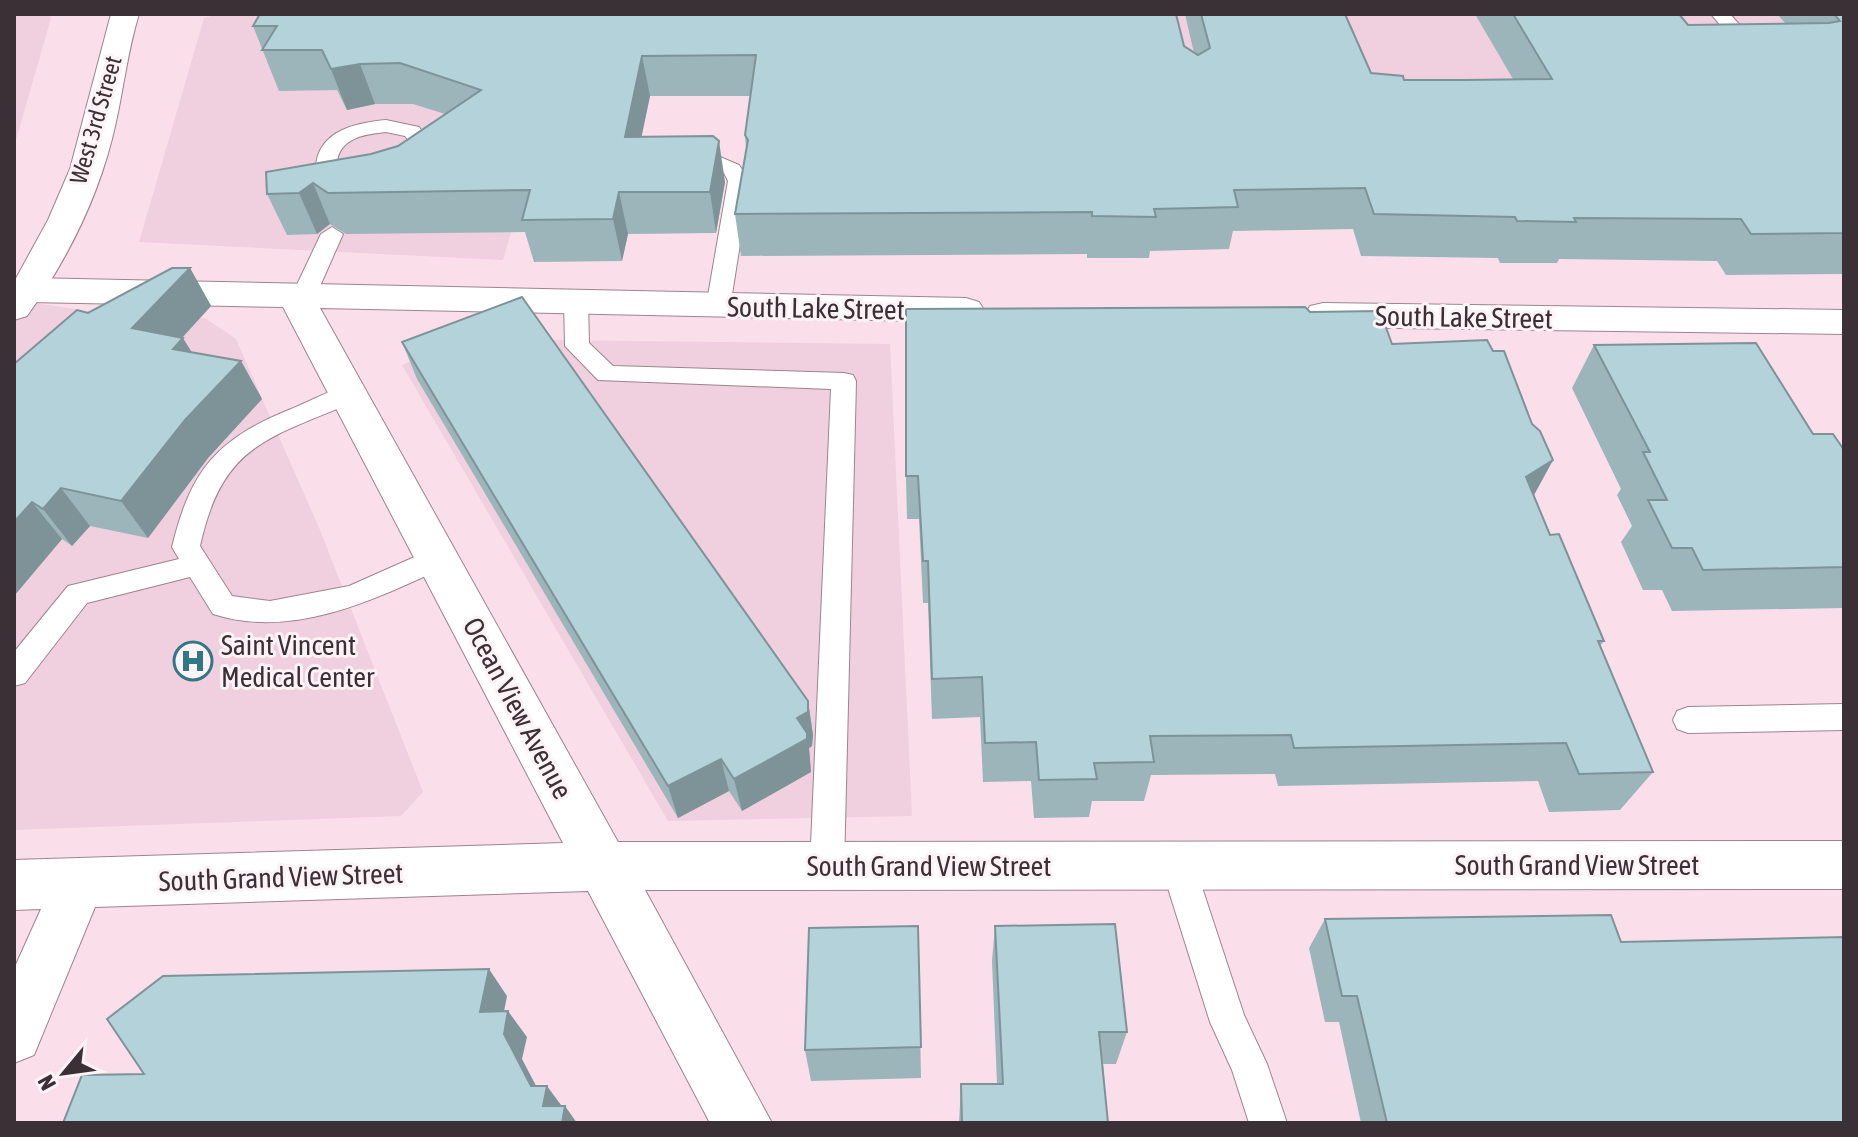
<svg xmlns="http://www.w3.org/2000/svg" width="1858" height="1137" viewBox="0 0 1858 1137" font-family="'Asap Condensed',sans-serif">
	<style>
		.built { fill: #f0cfde }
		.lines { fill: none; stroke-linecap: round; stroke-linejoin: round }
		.lane-casing { stroke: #9d848f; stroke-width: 2 }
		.street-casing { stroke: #9d848f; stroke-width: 2 }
		.secondary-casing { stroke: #9d848f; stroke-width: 2 }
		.lane { fill: #fff; fill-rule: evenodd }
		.street { fill: #fff; fill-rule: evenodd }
		.secondary { fill: #fff; fill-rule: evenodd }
		.wall { fill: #9bb5bb }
		.shaded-wall { fill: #7e9398 }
		.building { fill: #b4d2d9; stroke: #7e9398; stroke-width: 2 }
		.labels { text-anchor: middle; stroke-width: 6; stroke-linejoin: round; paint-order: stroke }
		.far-street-label { font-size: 24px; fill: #3b3035; stroke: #fdf2f6 }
		.street-label { font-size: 28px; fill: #3b3035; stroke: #fdf2f6 }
		.poi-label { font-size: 28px; fill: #3b3035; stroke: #fdf2f6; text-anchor: start }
	</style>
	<rect width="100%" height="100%" fill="#fadfeb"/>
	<g class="built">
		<polygon points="14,14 48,14 51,18 14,147"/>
		<polygon points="219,14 1844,14 1844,101 551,95 503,260 139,242 204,18"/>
		<polygon points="14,300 96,312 205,318 236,339 320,530 423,792 401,816 14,830"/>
		<polygon points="463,339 890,344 912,816 668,821 402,365"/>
	</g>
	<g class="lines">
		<defs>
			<g id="lane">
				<polygon points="1711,14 1730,14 1759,47 1759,55 1745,55"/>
				<path d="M386 120 419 127 432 145C413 185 346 205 316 165 320 130 356 123 386 120ZM386 132 405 136 412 145C398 173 361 183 337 163 339 138 365 134 386 132Z"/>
				<polygon points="687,143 739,165 750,181 730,307 718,315 706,307 728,181 724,173 680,153 677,149 680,145"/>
				<polygon points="332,227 343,234 317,293 305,300 297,298 293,293 321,234"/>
				<polygon points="576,293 588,301 589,343 613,366 844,373 853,375 856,381 844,867 839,878 827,882 815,878 810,867 831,389 598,380 565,346 564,301"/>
				<path d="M349 385 358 388 361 394 358 400C269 439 223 442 200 546L232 596 270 601 349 586 437 547 447 550 451 558 447 566C376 599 293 640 213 614L190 577 87 603 25 683 14 686V652L68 586 179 559 172 547C191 469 217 439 291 409 310 401 329 391 349 385Z"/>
				<polygon points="1844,704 1844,730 1688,733 1677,729 1673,720 1677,711 1688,707"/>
				<polygon points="1178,851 1190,855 1195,866 1244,1015 1267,1064 1287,1123 1249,1123 1232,1070 1210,1022 1161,866 1166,855"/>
			</g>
			<g id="street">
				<polygon points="29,278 966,298 979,302 984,310 979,318 966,322 320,308 618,842 1844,841 1844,889 645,890 772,1123 710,1123 588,891 95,907 34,1055 14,1063 14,969 41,909 14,910 14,860 563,843 283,307 29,302 16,298 14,285"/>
				<polygon points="1323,303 1844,310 1844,334 1323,327 1310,324 1305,315 1310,306"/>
			</g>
			<path id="secondary" d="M111 14H139C128 49 124 86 116 122 101 192 68 259 27 316L14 320V282L48 220 70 169Z"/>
		</defs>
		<use href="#lane" class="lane-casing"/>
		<use href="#street" class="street-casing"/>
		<use href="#secondary" class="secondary-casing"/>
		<use href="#lane" class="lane"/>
		<use href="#street" class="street"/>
		<use href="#secondary" class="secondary"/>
	</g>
	<g class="wall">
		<polygon points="260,14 1184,46 1194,53 1185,14 1345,14 1371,73 1404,80 1464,80 1513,79 1475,14 1679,14 1688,25 1786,24 1777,14 1844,14 1844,274 1726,275 1717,261 1559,259 1557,263 1500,263 1498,258 1361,256 1353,229 1233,231 1229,249 1150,251 1149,258 1087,258 1087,254 741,256 735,214 746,149 745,135 750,96 650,96 641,137 725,182 716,233 628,234 622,261 534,262 525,232 346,234 330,224 317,234 287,235 267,194 371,154 398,146 445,114 413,104 375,104 347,110 337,90 279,91 253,26"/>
		<polygon points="190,268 211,306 182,338 192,352 241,361 262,399 208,458 148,538 90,526 72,546 62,539 14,596 14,364 88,313"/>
		<polygon points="1310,312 1392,344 1532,424 1553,460 1534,495 1550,535 1604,641 1600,646 1653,772 1620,810 1549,812 1538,781 1278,786 1275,774 1151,775 1144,801 1092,801 1089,817 1034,818 1031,781 983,782 980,717 932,719 928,603 923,603 919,519 907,519 906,476"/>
		<polygon points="402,342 808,701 813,735 812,746 809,748 811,772 742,811 729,791 678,818 417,379"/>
		<polygon points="1594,345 1813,434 1844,450 1844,608 1672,611 1662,590 1643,590 1621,542 1632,526 1617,495 1621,489 1572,388"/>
		<polygon points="1325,919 1621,942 1844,1123 1361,1123 1339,1022 1325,1022 1309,948"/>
		<polygon points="918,926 921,1078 811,1081 805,1050"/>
		<polygon points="995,926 1127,1032 1116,1064 1103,1064 1108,1123 959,1123 961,1084 997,1084 992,961"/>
	</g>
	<g class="shaded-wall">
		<polygon points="642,56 650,96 633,178 625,137"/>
		<polygon points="360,64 375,104 347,110 331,69"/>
		<polygon points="719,141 725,182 716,233 710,192"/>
		<polygon points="313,183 330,224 317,234 299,193"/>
		<polygon points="619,192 628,234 622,261 613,219"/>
		<polygon points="190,268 211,306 156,366 132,328"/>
		<polygon points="183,338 206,376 173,349"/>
		<polygon points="241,361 262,399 208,458 148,538 121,501 185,420"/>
		<polygon points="1553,460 1529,504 1526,477"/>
		<polygon points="61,488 90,526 72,546 43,509"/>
		<polygon points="32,502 62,539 14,596 14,522"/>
		<polygon points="808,701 813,735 812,746 809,748 811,772 742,811 734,779 797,718"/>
		<polygon points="721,759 729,791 678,818 668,786"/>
		<polygon points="489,969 507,996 499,1038 480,1012"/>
		<polygon points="508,1011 527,1037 522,1059 544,1101 547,1086 564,1109 543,1106 531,1086 504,1034"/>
		<polygon points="565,1106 577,1123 562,1123"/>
	</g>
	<g class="building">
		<polygon points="260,14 1176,14 1184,46 1198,55 1210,48 1201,14 1345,14 1371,73 1403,76 1404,80 1464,80 1552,79 1513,14 1679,14 1688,25 1829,23 1840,21 1834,14 1844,14 1844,233 1751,234 1741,219 1574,218 1576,222 1517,221 1515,217 1374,214 1365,188 1234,190 1238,207 1154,209 1156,217 1092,216 1092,212 735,214 748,140 745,135 756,55 642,56 625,137 713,136 719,141 710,192 619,192 613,219 522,220 530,190 328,193 313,183 299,193 267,194 266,172 371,154 398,146 481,90 400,63 360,64 331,69 322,50 262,50 277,26 253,26"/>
		<polygon points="172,268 190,268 132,328 183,338 173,349 241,361 185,420 121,501 61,488 43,509 32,502 14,522 14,364 77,310 88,313"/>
		<polygon points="522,297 808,701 808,712 797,718 807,733 807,739 734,779 721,759 668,786 402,342"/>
		<polygon points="1305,307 1310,312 1380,311 1392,344 1487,340 1493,351 1504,351 1532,424 1540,431 1553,460 1526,477 1550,535 1559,534 1604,641 1598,641 1653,772 1579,774 1566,743 1294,748 1291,735 1150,736 1154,762 1094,763 1097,779 1039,780 1036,742 985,743 982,677 932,679 928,561 923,561 918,476 906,476 906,309"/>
		<polygon points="1756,343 1813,434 1833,434 1844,450 1844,567 1703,570 1692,548 1672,548 1648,500 1667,500 1643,452 1650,452 1594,345"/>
		<polygon points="1611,915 1621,942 1844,937 1844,1123 1387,1123 1357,996 1342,996 1325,919"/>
		<polygon points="1115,924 1127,1032 1099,1032 1108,1123 962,1123 961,1084 1003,1084 995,926"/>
		<polygon points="918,926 921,1047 805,1050 809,928"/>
		<polygon points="489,969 480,1012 508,1011 504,1034 531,1086 547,1086 543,1106 565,1106 562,1123 63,1123 82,1075 144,1074 107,1019 163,976"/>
	</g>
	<defs>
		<symbol id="hospital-ring" viewBox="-11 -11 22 22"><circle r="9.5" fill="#fdf2f6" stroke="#327786" stroke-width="1.5"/><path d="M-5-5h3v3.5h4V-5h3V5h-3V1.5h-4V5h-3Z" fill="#327786"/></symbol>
	</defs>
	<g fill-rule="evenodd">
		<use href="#hospital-ring" x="171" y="639" width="44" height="44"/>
	</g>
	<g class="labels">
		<g class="far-street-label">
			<text transform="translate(96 120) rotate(-74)" y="8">West 3rd Street</text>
		</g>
		<g class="street-label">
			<text transform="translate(816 308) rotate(1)" y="10">South Lake Street</text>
			<text transform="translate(1464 317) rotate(1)" y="10">South Lake Street</text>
			<text transform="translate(518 708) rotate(62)" y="10">Ocean View Avenue</text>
			<text x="1577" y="875">South Grand View Street</text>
			<text x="929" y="876">South Grand View Street</text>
			<text transform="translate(281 877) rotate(-2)" y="10">South Grand View Street</text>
		</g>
		<g class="poi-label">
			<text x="221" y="655">Saint Vincent<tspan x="221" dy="32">Medical Center</tspan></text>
		</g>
	</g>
	<rect width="1858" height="1137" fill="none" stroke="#3b3035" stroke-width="32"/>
	<g transform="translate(64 1073) rotate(241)" stroke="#fdf2f6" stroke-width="6" paint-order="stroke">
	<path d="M0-6L14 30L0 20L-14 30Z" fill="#3b3035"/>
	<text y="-12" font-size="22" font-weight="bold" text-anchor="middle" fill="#3b3035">N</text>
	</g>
</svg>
